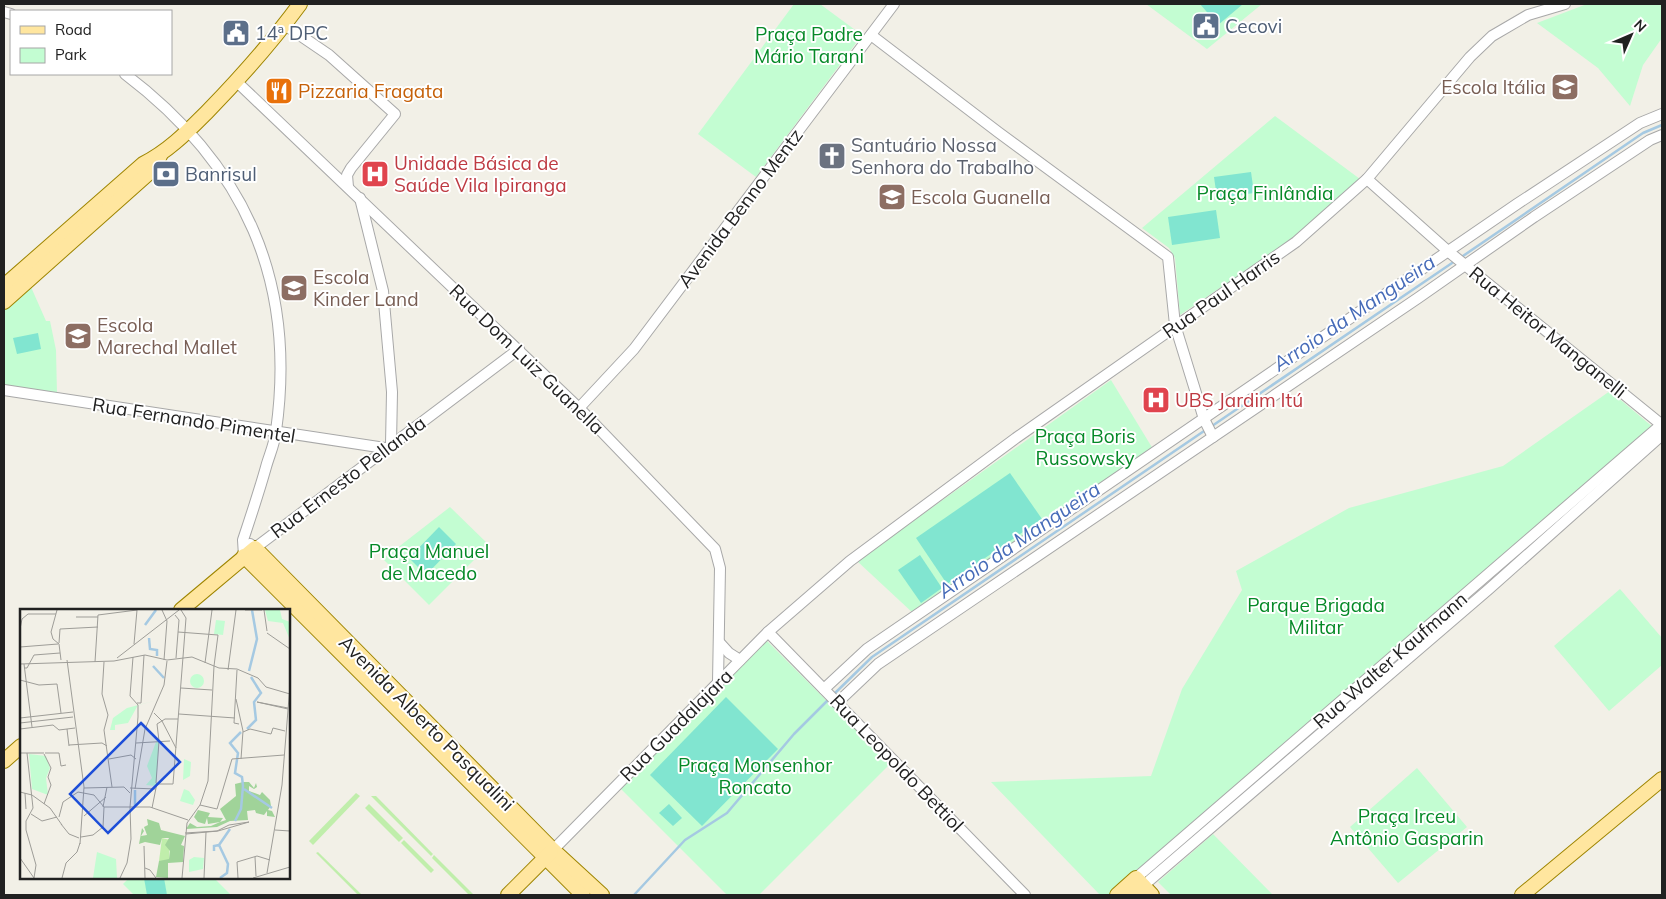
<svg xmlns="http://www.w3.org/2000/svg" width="1666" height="899" viewBox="0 0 1666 899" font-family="Mulish,sans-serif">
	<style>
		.grass { fill: #c0eeab }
		.park { fill: #c3fdd2 }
		.pitch { fill: #81e5d0 }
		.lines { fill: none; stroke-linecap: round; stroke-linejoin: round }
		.stream { stroke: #a5c9e2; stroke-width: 2.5 }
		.minor-casing { stroke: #a8a8a8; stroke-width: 12 }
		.major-casing { stroke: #9e8500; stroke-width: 16 }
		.minor { stroke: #fff; stroke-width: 10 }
		.major { stroke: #ffe69f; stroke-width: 14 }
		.labels { text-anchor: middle; stroke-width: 4; stroke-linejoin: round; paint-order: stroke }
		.service-label { font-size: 19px; fill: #4e5e75; stroke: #fff; text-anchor: start }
		.park-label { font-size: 19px; fill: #058927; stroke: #fff }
		.education-label { font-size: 19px; fill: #785e54; stroke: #fff; text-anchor: start }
		.food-label { font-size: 19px; fill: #c56008; stroke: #fff; text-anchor: start }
		.worship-label { font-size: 19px; fill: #5b616d; stroke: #fff; text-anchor: start }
		.health-label { font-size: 19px; fill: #be3a42; stroke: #fff; text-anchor: start }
		.street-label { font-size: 19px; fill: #212121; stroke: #fff }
		.water-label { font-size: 20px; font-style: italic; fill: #466bb8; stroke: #fff }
		.inset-river { fill: none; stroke: #a5c9e2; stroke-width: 2.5 }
		.inset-road { fill: none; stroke: #9e9d98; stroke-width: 1 }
		.view { fill: #1d4ed8; fill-opacity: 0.15; stroke: #1d4ed8; stroke-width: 2.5 }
		.inset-edge { fill: none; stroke: #212121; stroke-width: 2.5 }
	</style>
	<rect width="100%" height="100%" fill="#f2f0e7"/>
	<g class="grass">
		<polygon points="356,793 360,796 313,845 309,841"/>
		<polygon points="371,796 376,796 433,854 431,856"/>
		<polygon points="369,804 403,838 399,842 365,808"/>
		<polygon points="404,840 434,870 431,873 401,843"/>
		<polygon points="318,852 362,895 358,895 316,853"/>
		<polygon points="434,855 474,895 469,895 432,858"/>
	</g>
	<g class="park">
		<polygon points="794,4 820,4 862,35 756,177 698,134"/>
		<polygon points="1146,4 1262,4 1207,49"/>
		<polygon points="1587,4 1662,4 1662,38 1643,65 1630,106 1598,68 1537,23"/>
		<polygon points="1275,116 1360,179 1295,237 1180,315 1175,258 1169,248 1142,228"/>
		<polygon points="31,287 46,321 50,321 56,350 57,394 4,386 4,310"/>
		<polygon points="1111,380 1153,449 914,614 857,561"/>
		<polygon points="1610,391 1654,428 1114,895 1100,895 991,782 1151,776 1182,689 1242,590 1236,571 1349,508 1503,466"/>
		<polygon points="450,507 489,545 429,605 383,559"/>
		<polygon points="1620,589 1662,638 1662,665 1609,711 1554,646"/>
		<polygon points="766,640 890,764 759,895 727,895 620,788"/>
		<polygon points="1417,768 1467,827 1398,883 1350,827"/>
		<polygon points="1213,834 1273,895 1171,895 1158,882"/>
		<polygon points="129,878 214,878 231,895 134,895 123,884"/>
	</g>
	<g class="pitch">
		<polygon points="1200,4 1243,4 1218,25"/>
		<polygon points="1251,172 1254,193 1217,198 1214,177"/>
		<polygon points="1216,210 1220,238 1172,245 1168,217"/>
		<polygon points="38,333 41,349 17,354 13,338"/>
		<polygon points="1010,473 1042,519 947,584 916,538"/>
		<polygon points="439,527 456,544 426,575 409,558"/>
		<polygon points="920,555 942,588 921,603 898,570"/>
		<polygon points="726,697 778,749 702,826 650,775"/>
		<polygon points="669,804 682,818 673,826 659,813"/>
		<polygon points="144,878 164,878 167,895 147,895"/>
	</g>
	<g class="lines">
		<g class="stream">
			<polyline points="1460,258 1643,133 1662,125"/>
			<polyline points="1212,426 1455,261"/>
			<polyline points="833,695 872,657 1207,429"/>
			<polyline points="634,895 685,840 727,813 794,734 829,699"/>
		</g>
		<defs>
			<g id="minor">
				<polyline points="4,12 11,14"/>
				<polyline points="285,25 329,55 395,114 351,168 347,175 348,187"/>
				<polyline points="871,35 998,132 1168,257 1175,325 1204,419 1213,437"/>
				<path d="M125 74C245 165 297 281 276 431 275 443 269 456 266 467 259 492 251 516 243 540L244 556"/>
				<polyline points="237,82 579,408 715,549 720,568 718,682"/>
				<polyline points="1367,179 1449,252 1662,425"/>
				<polyline points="360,198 383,291 392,392 391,444"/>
				<polyline points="4,390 385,448"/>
				<polyline points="579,408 634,349 894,4"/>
				<polyline points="250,544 255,548 519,349"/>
				<polyline points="768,632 1025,895"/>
				<polyline points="719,642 729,653 740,660"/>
				<polyline points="824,689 867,649 1517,204 1640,123 1662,114"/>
				<polyline points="837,703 878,664 1418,298 1534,217 1650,140 1662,135"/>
				<polyline points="553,850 768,632 850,561 1016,438 1296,242 1367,179 1470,57 1492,36 1528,15 1565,4"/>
				<polyline points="1136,878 1662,424"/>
				<polyline points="1143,886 1489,589 1662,435"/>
			</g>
			<g id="major">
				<path d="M4 286 143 164C169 151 188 131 208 111 241 77 272 42 300 4"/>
				<polyline points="4,302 150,172 160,156"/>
				<polyline points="244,556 583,895"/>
				<polyline points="181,610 255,548 553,850 602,895"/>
				<polyline points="4,761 21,746"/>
				<polyline points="508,895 551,852"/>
				<polyline points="1117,895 1136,878 1152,895"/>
				<polyline points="1131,895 1143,886"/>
				<polyline points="1522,895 1662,779"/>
			</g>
		</defs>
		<use href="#minor" class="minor-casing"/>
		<use href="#major" class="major-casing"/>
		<use href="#minor" class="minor"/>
		<use href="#major" class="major"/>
	</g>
	<defs>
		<symbol id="civic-square" viewBox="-11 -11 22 22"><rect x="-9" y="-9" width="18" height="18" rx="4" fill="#5c6f8a" stroke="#fff"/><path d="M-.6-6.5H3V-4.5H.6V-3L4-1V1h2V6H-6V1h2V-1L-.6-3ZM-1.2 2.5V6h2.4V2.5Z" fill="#fff"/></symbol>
		<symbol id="school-square" viewBox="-11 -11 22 22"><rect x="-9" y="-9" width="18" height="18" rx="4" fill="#8d6e63" stroke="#fff"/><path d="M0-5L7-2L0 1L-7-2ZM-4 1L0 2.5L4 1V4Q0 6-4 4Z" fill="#fff"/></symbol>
		<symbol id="restaurant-square" viewBox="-11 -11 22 22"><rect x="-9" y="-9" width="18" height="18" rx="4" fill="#e8710a" stroke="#fff"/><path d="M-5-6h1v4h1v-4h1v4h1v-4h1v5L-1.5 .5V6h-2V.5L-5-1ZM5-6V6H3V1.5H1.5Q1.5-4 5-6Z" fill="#fff"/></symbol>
		<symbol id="church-square" viewBox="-11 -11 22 22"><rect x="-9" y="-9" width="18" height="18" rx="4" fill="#6b7280" stroke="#fff"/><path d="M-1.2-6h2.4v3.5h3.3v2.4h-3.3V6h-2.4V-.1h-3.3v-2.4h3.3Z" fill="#fff"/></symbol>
		<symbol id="bank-square" viewBox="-11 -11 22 22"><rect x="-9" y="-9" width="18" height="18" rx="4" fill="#5c6f8a" stroke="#fff"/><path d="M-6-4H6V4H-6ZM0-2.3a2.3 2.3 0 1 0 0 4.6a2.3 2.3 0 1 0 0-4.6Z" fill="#fff"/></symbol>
		<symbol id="hospital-square" viewBox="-11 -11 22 22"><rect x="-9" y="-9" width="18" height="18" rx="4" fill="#e0444e" stroke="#fff"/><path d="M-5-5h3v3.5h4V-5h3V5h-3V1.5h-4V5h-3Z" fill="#fff"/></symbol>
	</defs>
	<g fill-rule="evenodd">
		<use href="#civic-square" x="1190" y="10" width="32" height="32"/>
		<use href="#civic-square" x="220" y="17" width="32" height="32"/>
		<use href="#school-square" x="1549" y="71" width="32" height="32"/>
		<use href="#restaurant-square" x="263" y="75" width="32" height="32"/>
		<use href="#church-square" x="816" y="140" width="32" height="32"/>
		<use href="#bank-square" x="150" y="158" width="32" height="32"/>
		<use href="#hospital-square" x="359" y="158" width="32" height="32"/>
		<use href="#school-square" x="876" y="181" width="32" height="32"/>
		<use href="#school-square" x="278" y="272" width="32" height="32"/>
		<use href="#school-square" x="62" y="320" width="32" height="32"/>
		<use href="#hospital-square" x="1140" y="384" width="32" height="32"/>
	</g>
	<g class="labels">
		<g class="service-label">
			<text x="1225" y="33">Cecovi</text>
			<text x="255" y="40">14ª DPC</text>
			<text x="185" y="181">Banrisul</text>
		</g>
		<g class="park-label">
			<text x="809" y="41">Praça Padre<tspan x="809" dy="22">Mário Tarani</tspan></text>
			<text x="1265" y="200">Praça Finlândia</text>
			<text x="1085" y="443">Praça Boris<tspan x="1085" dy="22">Russowsky</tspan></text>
			<text x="429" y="558">Praça Manuel<tspan x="429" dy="22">de Macedo</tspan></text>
			<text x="1316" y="612">Parque Brigada<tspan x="1316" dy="22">Militar</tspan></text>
			<text x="755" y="772">Praça Monsenhor<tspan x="755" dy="22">Roncato</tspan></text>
			<text x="1407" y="823">Praça Irceu<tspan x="1407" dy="22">Antônio Gasparin</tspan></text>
		</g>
		<g class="education-label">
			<text x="1546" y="94" text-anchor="end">Escola Itália</text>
			<text x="911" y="204">Escola Guanella</text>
			<text x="313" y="284">Escola<tspan x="313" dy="22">Kinder Land</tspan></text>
			<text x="97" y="332">Escola<tspan x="97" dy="22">Marechal Mallet</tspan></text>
		</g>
		<g class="food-label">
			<text x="298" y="98">Pizzaria Fragata</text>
		</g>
		<g class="worship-label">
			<text x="851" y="152">Santuário Nossa<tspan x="851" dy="22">Senhora do Trabalho</tspan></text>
		</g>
		<g class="health-label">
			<text x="394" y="170">Unidade Básica de<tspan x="394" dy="22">Saúde Vila Ipiranga</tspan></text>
			<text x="1175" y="407">UBS Jardim Itú</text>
		</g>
		<g class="street-label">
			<text transform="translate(740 208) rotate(-53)" y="7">Avenida Benno Mentz</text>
			<text transform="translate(1221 294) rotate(-35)" y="7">Rua Paul Harris</text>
			<text transform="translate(1548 332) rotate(39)" y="7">Rua Heitor Manganelli</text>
			<text transform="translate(527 359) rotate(44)" y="7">Rua Dom Luiz Guanella</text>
			<text transform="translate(194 420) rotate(9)" y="7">Rua Fernando Pimentel</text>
			<text transform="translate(348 477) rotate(-37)" y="7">Rua Ernesto Pellanda</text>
			<text transform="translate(1390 660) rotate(-41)" y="7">Rua Walter Kaufmann</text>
			<text transform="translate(427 723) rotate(45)" y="7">Avenida Alberto Pasqualini</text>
			<text transform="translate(676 725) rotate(-45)" y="7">Rua Guadalajara</text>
			<text transform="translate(897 763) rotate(46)" y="7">Rua Leopoldo Bettiol</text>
		</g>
		<g class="water-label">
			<text transform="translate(1354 313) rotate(-34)" y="7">Arroio da Mangueira</text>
			<text transform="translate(1019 540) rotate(-34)" y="7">Arroio da Mangueira</text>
		</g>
	</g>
	<g transform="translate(20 609)">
		<rect width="270" height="270" fill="#f2f0e7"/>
		<path d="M142 229 150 231 149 251 147 252H139Z" fill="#c0eeab"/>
		<path d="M223 173H229L234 179 236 174 237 178 234 180 229 177V182L240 186 242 183 250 191 251 197 248 201 252 202 255 208 247 207V202L244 206 236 204 235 201 227 202 228 211 210 212 197 218 166 220 170 214 177 218 191 217 200 213 188 215 187 209 185 215 178 213 174 208 178 201 190 204 188 208 203 209 200 213 206 211 200 200 216 187 215 175ZM127 210 139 214 141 221 165 227 161 236 164 237 163 253 148 254V269L136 268 139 252 149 250 150 242 145 236 149 229H142L140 236 125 233 119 235 122 219 124 222 121 227 127 226 124 218 128 216Z" fill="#a0d399"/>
		<path d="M245 1H260L262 10 270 13V31L263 14 248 12ZM196 11 205 12 203 26 194 25ZM170 72a7 7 0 1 1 14 0a7 7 0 1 1-14 0ZM138 91 118 96 108 114 95 116V121H90L93 109 107 99ZM136 133H139L136 177 126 176 132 169 127 157ZM9 145 26 147 30 159 26 169 28 186 12 180ZM164 150 171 153 170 167 163 171ZM164 180 169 182 175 191 173 196 160 192ZM77 243 96 250 97 269H73ZM174 248 184 249 183 260 169 263V251Z" fill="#c3fdd2"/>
		<path class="inset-river" d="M125 16 136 1M129 29 130 40 137 41V47M133 57 144 69M229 62 237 30 232 1M227 120 236 111 234 93 241 84 231 68M224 180 252 199M115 181V197M215 212 221 200 223 177 222 168 215 164 218 144 210 134 221 123M199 236 208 255 207 264 200 269M194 242V237L199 236 210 220"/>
		<path class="inset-road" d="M37 1 31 23 33 30 39 35M142 1 147 12 144 51M161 1 166 9 163 48M225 1H242M244 1 247 22M155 6 159 11 156 49M56 8H78M0 20 2 10 8 5H36M158 23 198 26 194 57M247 24 270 40M39 34 40 20 78 18M39 35 41 51M114 35 117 1M0 38 38 35M97 49 159 1M47 51 64 178 60 235M75 53 78 6 117 1M84 53 82 85 88 106 84 121 92 178M185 54 192 1M0 55 94 52 125 46 147 51 172 48 199 59 217 60 238 69 246 78 270 85M4 55 12 118M4 59H7L14 46 40 44M208 61 216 1M217 61 214 114 219 115M0 71 19 76 37 75 41 104M161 79 192 81M216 90 223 122 221 150M117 94H121L124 46M268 99 237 93 268 100M134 104 142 112 156 139M159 105 215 109M0 109 53 103M0 114 53 108M0 120 33 116 39 121 55 119M47 120 49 137M223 123 230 120 251 125 253 119 265 122M116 134 150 132M49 136 82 134 87 137M0 144H24M25 144H39L41 157 46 156M89 150 111 146 116 150M136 174 139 132 137 115 145 110H158M136 175H153L163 48M64 179 104 178 110 184M110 179 136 180M115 180 125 120 144 76 147 52M0 183 12 186 30 199 42 216M5 184 6 200M24 195 31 176 28 168 31 159 24 145M180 196 197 200 212 150 264 146M83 198 87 178M110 198 118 108V96L110 87 113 48M132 199 137 174M11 205 22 212 37 208M64 207 86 188M39 208 43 193 58 183 74 186 84 198M41 215 49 225 59 229M255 221 270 222M165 224 197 222 209 216 229 213 198 222 166 225M61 228 73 226 83 218 84 198H130L168 211M124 237 125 269M235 248 236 267M0 249 14 269 16 256 6 221V212L13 199 7 144M125 259 130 261 136 269M247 264 262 176 270 76M42 269 46 254 57 243 60 234M100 269 107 254 111 230 110 198M162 269 167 214 180 196 188 172 194 57M184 269 186 223M218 269 217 253 237 247 250 251M233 269 270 258"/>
		<path class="view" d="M121 114 160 153 88 224 50 185Z"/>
		<rect width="270" height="270" class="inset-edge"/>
	</g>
	<rect width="1666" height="899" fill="none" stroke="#212121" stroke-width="10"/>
	<rect x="10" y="10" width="162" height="65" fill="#ffffff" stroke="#a6a6a6"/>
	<rect x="20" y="26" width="25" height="8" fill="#ffe69f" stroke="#a6a6a6"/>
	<text x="55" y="35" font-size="15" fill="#212121">Road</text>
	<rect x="20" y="48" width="25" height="15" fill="#c3fdd2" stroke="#a6a6a6"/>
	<text x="55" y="60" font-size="15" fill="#212121">Park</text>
	<g transform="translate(1631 35) rotate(45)" stroke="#ffffff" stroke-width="4" paint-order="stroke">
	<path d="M0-4L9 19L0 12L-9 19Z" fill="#212121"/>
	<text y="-8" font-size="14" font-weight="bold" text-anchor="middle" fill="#212121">N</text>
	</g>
</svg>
